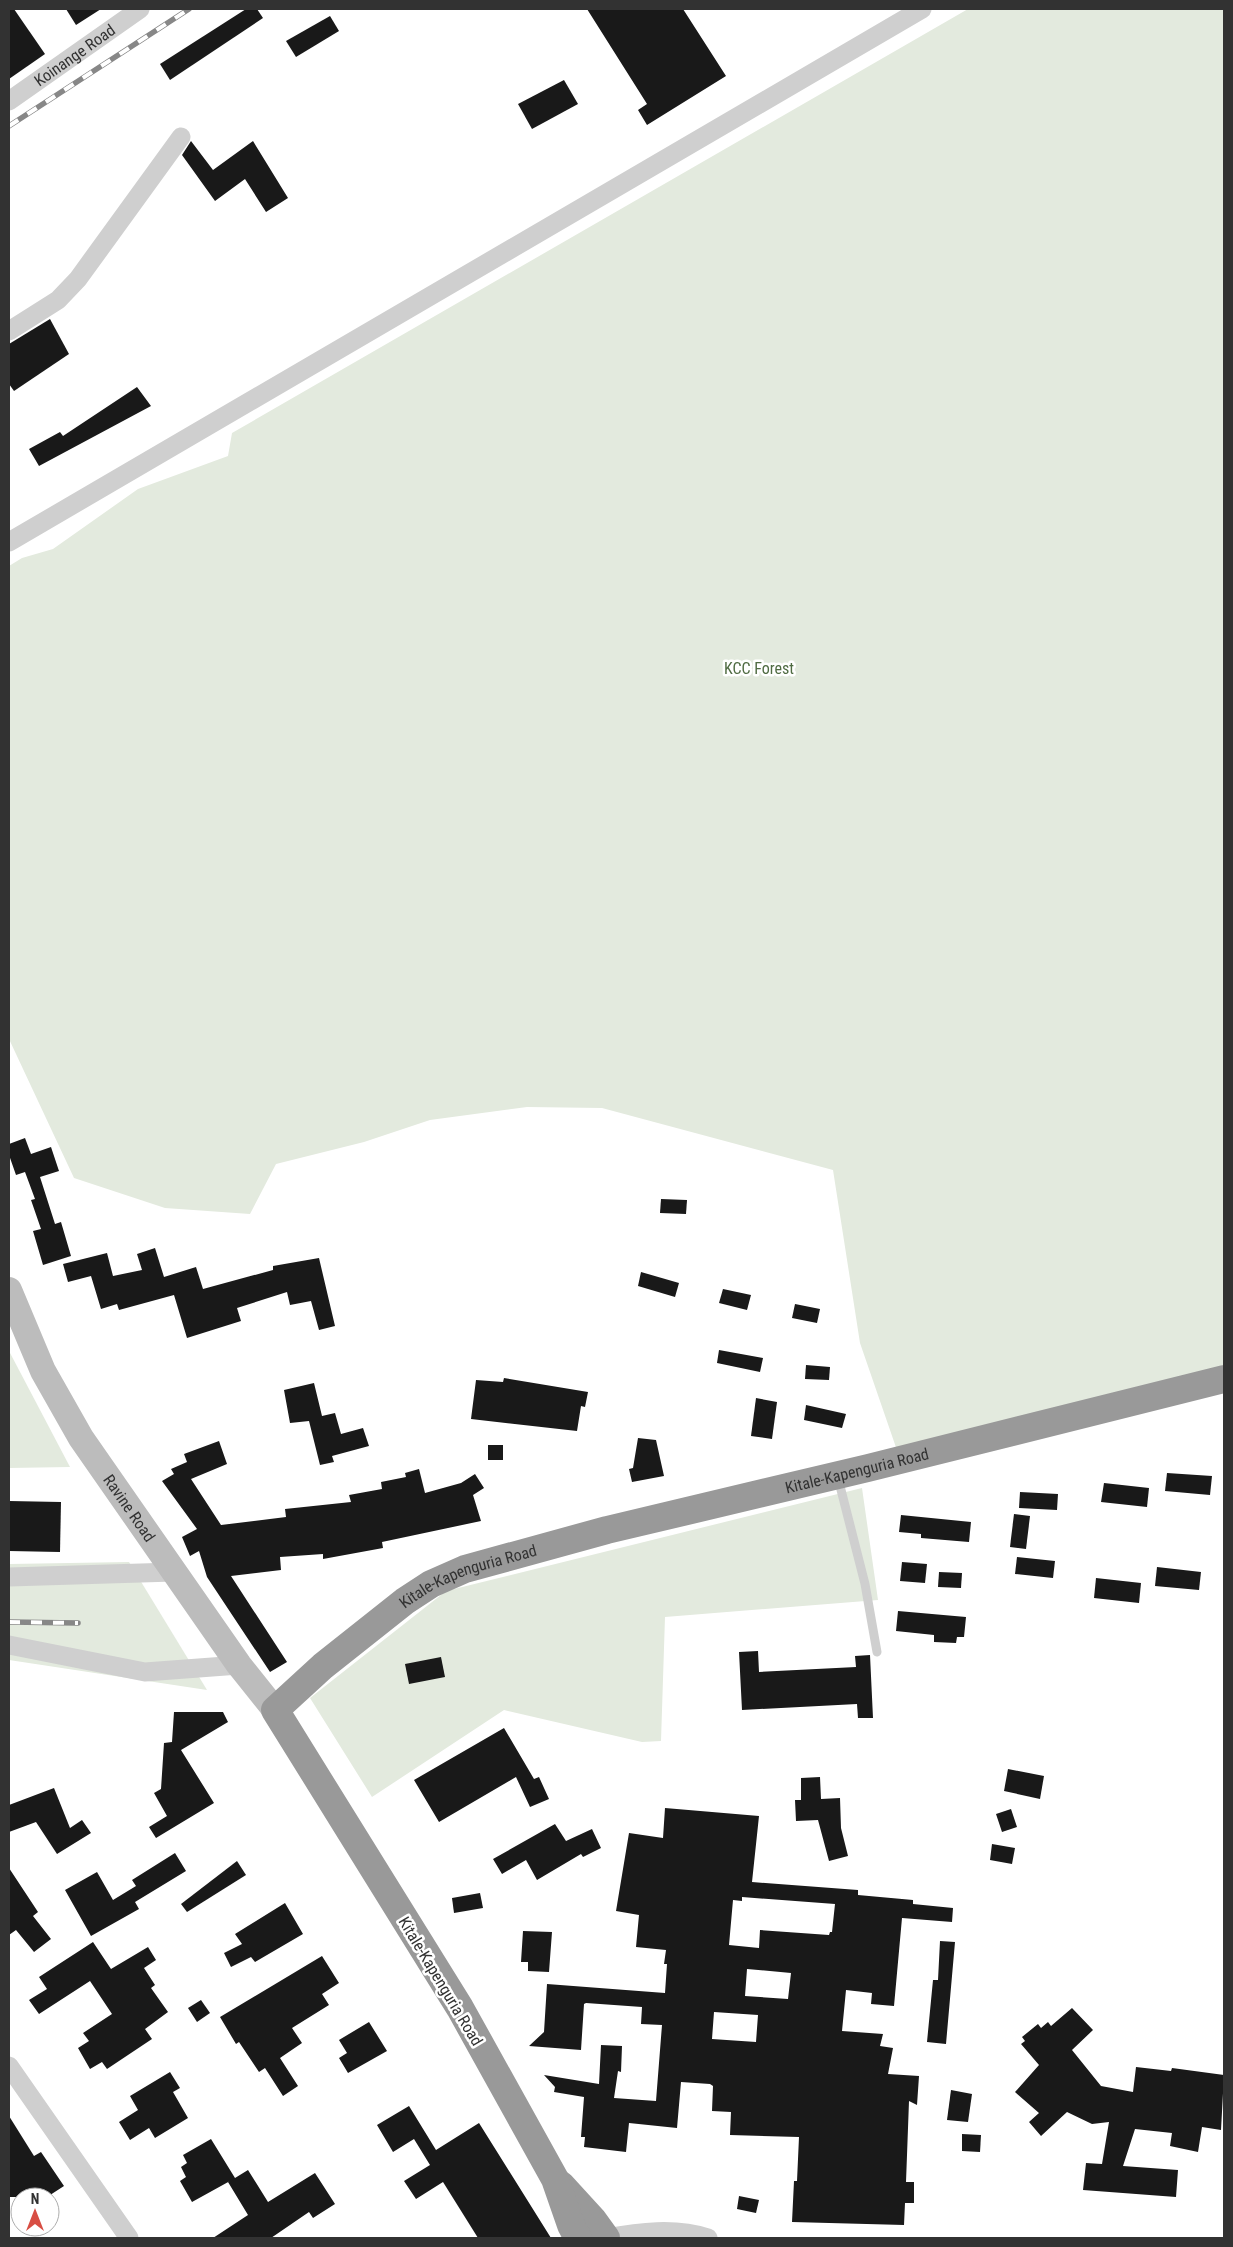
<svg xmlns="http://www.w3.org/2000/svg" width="1233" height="2247" viewBox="0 0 1233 2247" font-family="'Roboto Condensed',sans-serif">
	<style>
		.green { fill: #e3eade }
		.building { fill: #191919; fill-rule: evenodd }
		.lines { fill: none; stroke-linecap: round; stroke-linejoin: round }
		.lane { stroke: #cfcfcf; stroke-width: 9 }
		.street { stroke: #cfcfcf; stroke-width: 19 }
		.secondary { stroke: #bcbcbc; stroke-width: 26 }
		.highway { stroke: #999; stroke-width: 28 }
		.rail-casing { stroke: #878787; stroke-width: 5.5 }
		.rail { stroke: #fff; stroke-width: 4; stroke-dasharray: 11; stroke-linecap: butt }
		.labels { text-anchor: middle; stroke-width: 5; stroke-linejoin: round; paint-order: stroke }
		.street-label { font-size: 16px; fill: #323232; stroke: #fff }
		.park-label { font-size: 16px; fill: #4f6b42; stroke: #fff }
	</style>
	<rect width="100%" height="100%" fill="#fff"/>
	<g class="green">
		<polygon points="968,9 1224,9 1224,1376 900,1459 860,1343 833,1170 602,1108 527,1107 430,1120 364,1142 276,1164 250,1214 165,1208 74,1178 9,1039 9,566 22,558 53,549 138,489 228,456 232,433"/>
		<polygon points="9,1351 70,1467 9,1468"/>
		<polygon points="862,1488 878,1600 665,1617 661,1741 642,1742 504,1710 372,1797 310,1698 446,1591"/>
		<polygon points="129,1562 207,1690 9,1660 9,1564"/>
	</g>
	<g class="building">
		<polygon points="9,9 14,9 45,54 9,79"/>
		<polygon points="66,9 101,9 76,25"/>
		<polygon points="246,9 257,9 263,18 170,80 160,64"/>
		<polygon points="587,9 683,9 726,76 647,125 638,110 647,104"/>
		<polygon points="330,16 339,31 296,57 286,41"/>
		<polygon points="564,80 578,104 532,129 518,104"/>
		<polygon points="191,141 213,170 253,141 288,198 266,212 245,179 215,201 182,155"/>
		<polygon points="50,319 69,354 14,391 9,384 9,344"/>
		<polygon points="137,387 151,406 39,466 29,449 60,432 63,436"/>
		<polygon points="25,1138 31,1154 51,1147 59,1171 40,1177 55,1224 61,1222 71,1256 43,1265 33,1231 41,1229 31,1200 35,1199 25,1172 16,1175 9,1155 9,1144"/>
		<polygon points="661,1199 687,1200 686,1214 660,1213"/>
		<polygon points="155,1248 164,1277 196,1267 203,1289 273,1270 273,1266 319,1258 335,1326 319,1330 311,1301 290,1305 287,1292 237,1308 241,1321 187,1338 174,1295 119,1310 117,1304 101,1309 91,1276 68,1282 63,1264 107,1253 113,1276 142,1270 137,1254"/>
		<polygon points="641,1272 679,1283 675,1297 638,1286"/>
		<polygon points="723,1289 751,1295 747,1310 719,1303"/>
		<polygon points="795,1304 820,1309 817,1323 792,1318"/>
		<polygon points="719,1350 763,1358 760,1372 717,1363"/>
		<polygon points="806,1365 830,1367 829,1380 805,1379"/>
		<polygon points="504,1378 588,1392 585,1407 581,1406 577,1431 471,1419 476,1380 503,1382"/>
		<polygon points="314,1383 322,1416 335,1413 341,1434 363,1428 369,1446 332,1456 334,1462 320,1465 309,1421 290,1423 284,1390"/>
		<polygon points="756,1398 777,1402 772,1439 751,1436"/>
		<polygon points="806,1405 846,1414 842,1428 804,1420"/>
		<polygon points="638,1438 656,1440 664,1476 632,1482 629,1469 633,1468"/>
		<polygon points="219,1441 227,1464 191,1479 221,1525 286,1517 285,1509 351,1502 349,1495 382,1489 381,1482 406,1477 405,1473 419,1469 425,1493 461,1483 475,1474 484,1488 473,1495 481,1521 382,1542 383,1548 323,1559 323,1554 280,1557 281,1570 231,1576 287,1662 270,1672 207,1577 199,1551 190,1556 182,1537 197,1529 162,1481 174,1474 171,1469 187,1462 184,1454"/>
		<rect x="488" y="1445" width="15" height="15"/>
		<polygon points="1167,1473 1212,1476 1210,1495 1165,1491"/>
		<polygon points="1104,1483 1149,1488 1147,1507 1101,1502"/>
		<polygon points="1020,1492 1058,1494 1057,1510 1019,1508"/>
		<polygon points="9,1501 61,1502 60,1552 9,1551"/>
		<polygon points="1014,1514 1030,1516 1026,1549 1010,1547"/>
		<polygon points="901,1515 971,1522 969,1542 921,1538 921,1534 899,1532"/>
		<polygon points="1017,1557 1055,1561 1053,1578 1015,1574"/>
		<polygon points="902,1562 927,1564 925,1583 900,1581"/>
		<polygon points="1157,1567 1201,1572 1199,1590 1155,1586"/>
		<polygon points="939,1572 962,1573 961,1588 938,1587"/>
		<polygon points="1096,1578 1141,1583 1139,1603 1094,1598"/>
		<polygon points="898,1611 966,1617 964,1637 957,1637 956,1643 934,1642 934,1635 896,1631"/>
		<polygon points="758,1651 759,1672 856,1667 855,1656 870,1655 873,1718 858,1718 857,1704 742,1710 739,1652"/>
		<polygon points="441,1657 445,1677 409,1684 405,1664"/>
		<polygon points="174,1712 223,1712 228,1722 181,1750 214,1803 156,1838 149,1827 167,1816 154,1793 161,1789 164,1743 172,1742"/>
		<polygon points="504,1728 534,1779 539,1777 549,1799 530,1807 516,1777 439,1822 414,1780"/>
		<polygon points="1008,1769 1044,1776 1040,1799 1004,1791"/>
		<polygon points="820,1777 821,1799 840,1798 841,1828 848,1856 829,1861 818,1820 796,1821 795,1800 801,1800 801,1778"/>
		<polygon points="54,1788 70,1828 82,1820 91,1833 57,1854 36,1822 9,1832 9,1805"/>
		<path d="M665 1808 759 1816 752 1882 858 1890V1895L913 1900V1904L953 1908 952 1922 902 1918 894 2006 871 2004 872 1993 846 1990 842 2031 883 2034 880 2046 893 2048 888 2074 919 2076 917 2105 909 2101 906 2182H914V2203H905L904 2225 792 2222 794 2181H797L799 2137 730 2135 731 2112 712 2111 713 2086 710 2084 681 2082 677 2128 629 2123 626 2152 584 2147 585 2137H581L584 2097 554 2092 555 2087 544 2075 599 2084 601 2045 622 2046 621 2072 618 2071 614 2098 656 2101 662 2025 641 2024 642 2007 586 2003 584 2004 581 2050 529 2046 544 2032 547 1984 665 1993 667 1964H664L666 1950 636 1947 639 1915 616 1911 629 1833 663 1838ZM742 1897 835 1904 832 1932H830L829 1935 760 1930 759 1948 729 1945 733 1900 742 1901ZM747 1969 791 1973 788 1999 745 1996ZM714 2012 758 2015 756 2042 712 2039Z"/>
		<polygon points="1011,1809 1017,1827 1002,1832 996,1814"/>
		<polygon points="555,1824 566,1841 592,1829 601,1848 583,1857 581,1854 537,1880 526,1860 502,1874 493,1859"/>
		<polygon points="992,1844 1015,1848 1012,1864 990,1860"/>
		<polygon points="175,1853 186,1871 135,1902 139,1909 91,1936 65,1890 97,1872 113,1900 136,1886 132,1880"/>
		<polygon points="237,1861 246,1875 187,1912 181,1904"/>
		<polygon points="9,1868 38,1912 33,1916 51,1939 34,1952 16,1930 9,1935"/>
		<polygon points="480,1893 483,1908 454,1913 452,1898"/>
		<polygon points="285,1903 303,1934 255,1962 251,1957 231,1967 224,1953 242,1944 235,1934"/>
		<polygon points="523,1931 552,1932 549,1972 528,1971 528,1962 521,1962"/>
		<polygon points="940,1941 955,1942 946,2044 927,2042 933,1980 938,1980"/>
		<polygon points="93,1942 111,1969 148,1947 156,1960 144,1968 155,1985 151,1988 168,2012 145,2029 152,2039 107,2069 102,2062 90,2069 78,2048 89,2041 83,2033 112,2014 90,1981 39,2014 29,2000 47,1989 39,1977"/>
		<polygon points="322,1956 339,1983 322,1994 329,2005 292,2028 302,2043 280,2058 298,2086 283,2096 265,2068 259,2072 239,2042 236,2044 220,2017"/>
		<polygon points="201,2000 210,2013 197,2022 188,2008"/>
		<polygon points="1072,2008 1093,2030 1072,2050 1101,2086 1133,2092 1136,2067 1171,2071 1172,2068 1224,2075 1221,2130 1202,2127 1198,2152 1170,2146 1172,2133 1135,2129 1123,2166 1178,2170 1176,2197 1083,2190 1086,2163 1102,2164 1109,2122 1092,2124 1067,2112 1041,2136 1029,2122 1039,2113 1015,2092 1039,2065 1021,2044 1025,2041 1022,2037 1038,2024 1041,2028 1048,2022 1051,2026"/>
		<polygon points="369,2022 387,2051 348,2073 339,2058 347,2053 339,2040"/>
		<polygon points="170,2072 180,2088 173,2092 188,2118 155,2138 149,2128 130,2140 119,2122 138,2110 130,2096"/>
		<polygon points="951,2090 972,2094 968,2122 947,2120"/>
		<polygon points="409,2106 436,2150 479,2123 551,2238 478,2238 443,2182 416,2199 404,2181 430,2165 414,2139 393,2152 377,2125"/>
		<polygon points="9,2116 34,2156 41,2152 64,2186 47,2197 9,2197"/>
		<polygon points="962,2134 981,2135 980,2152 962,2151"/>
		<polygon points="211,2139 235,2178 248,2170 268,2202 315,2173 335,2204 313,2218 309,2212 271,2238 213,2238 248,2215 228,2182 230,2181 192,2202 180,2181 186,2177 181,2167 187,2163 183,2155"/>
		<polygon points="739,2196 759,2200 756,2213 737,2209"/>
	</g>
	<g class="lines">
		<polyline class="lane" points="838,1478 865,1584 877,1652"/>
		<g class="street">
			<path id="s1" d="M9 101 140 9"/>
			<polyline points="9,331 58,300 78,279 181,137"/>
			<polyline points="9,542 922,9"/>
			<polyline points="9,1577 174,1572"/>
			<polyline points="9,1645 145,1672 239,1665"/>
			<polyline points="9,2066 129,2238"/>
			<path d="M605 2238C639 2232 675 2227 708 2238"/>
		</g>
		<path class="secondary" id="s2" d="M9 1290 43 1371 81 1438 239 1665 275 1710"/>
		<g class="highway">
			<polyline points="561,2185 593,2220 606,2238"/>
			<path id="s3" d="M578 2238 571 2225 555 2179 460 2008 275 1710 323 1666 405 1601 431 1584 465 1569 607 1530 868 1468 1224 1379"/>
		</g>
		<defs>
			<g id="rail">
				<polyline points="9,126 189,9"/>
				<polyline points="9,1622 78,1623"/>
			</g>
		</defs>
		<use href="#rail" class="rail-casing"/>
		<use href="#rail" class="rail"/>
	</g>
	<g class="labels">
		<g class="street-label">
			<text dy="6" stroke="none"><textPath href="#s1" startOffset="80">Koinange Road</textPath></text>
			<text dy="6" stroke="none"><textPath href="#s3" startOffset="1252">Kitale-Kapenguria Road</textPath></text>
			<text dy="6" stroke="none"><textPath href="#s2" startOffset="250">Ravine Road</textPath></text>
			<text dy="6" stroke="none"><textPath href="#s3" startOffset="848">Kitale-Kapenguria Road</textPath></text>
			<text transform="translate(441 1981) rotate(59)" y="6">Kitale-Kapenguria Road</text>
		</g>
		<g class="park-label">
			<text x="759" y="674">KCC Forest</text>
		</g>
	</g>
	<rect width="1233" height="2247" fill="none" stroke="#323232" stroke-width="20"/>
	<g transform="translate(35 2212)"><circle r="24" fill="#ffffff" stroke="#adadad"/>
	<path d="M0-4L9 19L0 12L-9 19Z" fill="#d84e44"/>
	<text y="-8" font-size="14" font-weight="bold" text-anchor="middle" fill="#323232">N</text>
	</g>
</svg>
